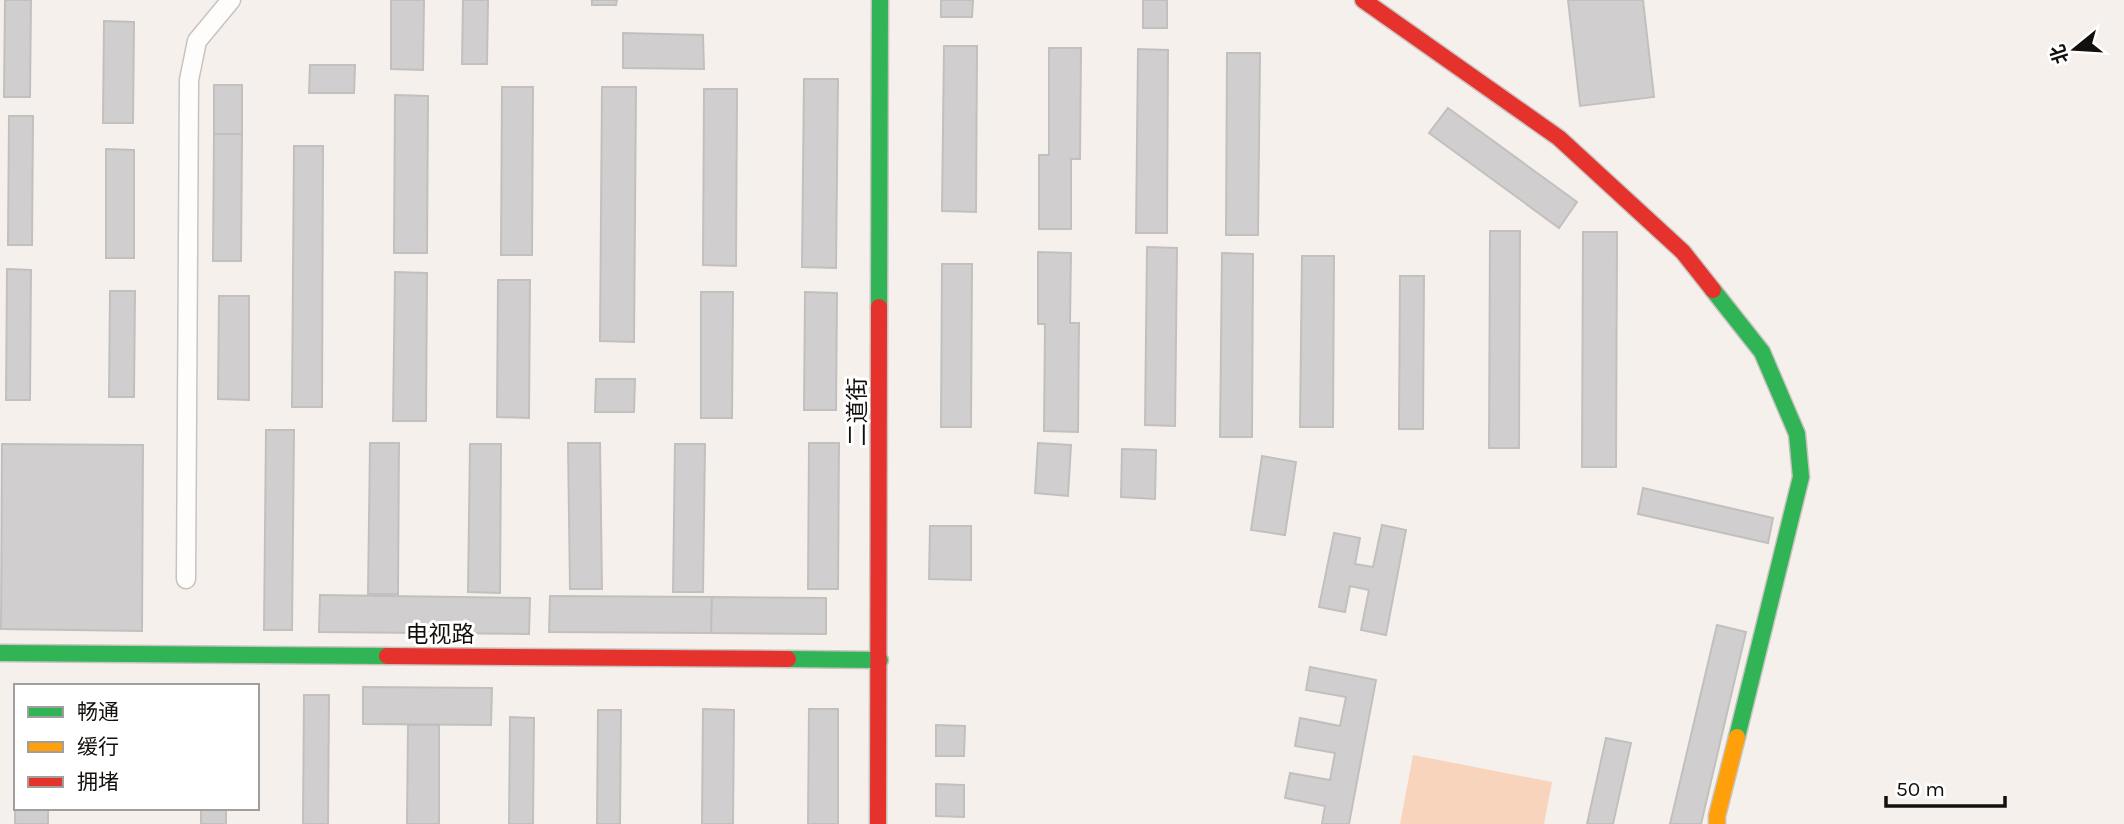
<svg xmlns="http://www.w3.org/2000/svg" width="2124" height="824" viewBox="0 0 2124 824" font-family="Karla,'Noto Sans SC',sans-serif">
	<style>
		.green { fill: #f8d4bc }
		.building { fill: #d0cece; stroke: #c1c0bf; stroke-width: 2 }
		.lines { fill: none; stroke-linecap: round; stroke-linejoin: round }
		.street-casing { stroke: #c7c3c0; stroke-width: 21 }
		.fast-casing { stroke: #c7c3c0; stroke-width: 19 }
		.slow-casing { stroke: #c7c3c0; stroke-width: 19 }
		.jam-casing { stroke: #c7c3c0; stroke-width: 19 }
		.street { stroke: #fefdfc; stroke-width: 18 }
		.fast { stroke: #30b455; stroke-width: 16 }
		.slow { stroke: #ff9f0a; stroke-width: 16 }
		.jam { stroke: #e5322d; stroke-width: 16 }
		.labels { text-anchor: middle; stroke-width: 6; stroke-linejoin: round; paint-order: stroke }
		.street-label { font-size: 23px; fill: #130f0d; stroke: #fff }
	</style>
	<rect width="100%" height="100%" fill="#f6f0ec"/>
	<polygon class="green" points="1413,755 1552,782 1544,824 1400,824"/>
	<g class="building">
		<polygon points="5,0 31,0 30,97 4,97"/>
		<polygon points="391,0 424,0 423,70 391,69"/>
		<polygon points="463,0 488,0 487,64 462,64"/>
		<polygon points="592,0 617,0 616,5 592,5"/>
		<polygon points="941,0 973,0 972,17 941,17"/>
		<rect x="1143" y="0" width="24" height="28"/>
		<polygon points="1568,0 1643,0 1654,97 1580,106"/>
		<polygon points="104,21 134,22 133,123 103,123"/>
		<polygon points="623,33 703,35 704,69 623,68"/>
		<polygon points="944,46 977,46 976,212 942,211"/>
		<polygon points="1049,48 1081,48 1080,159 1071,159 1071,229 1039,229 1039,155 1049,155"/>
		<polygon points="1138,49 1168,50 1167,233 1136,233"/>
		<polygon points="1227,53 1260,53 1258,235 1226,235"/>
		<polygon points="310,65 355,65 354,93 309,93"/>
		<polygon points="804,79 838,79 836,268 802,267"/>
		<rect x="214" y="85" width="28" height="49"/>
		<polygon points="502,87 533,87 532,255 501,255"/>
		<polygon points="602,87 636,87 634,342 600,341"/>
		<polygon points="704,89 737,89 736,266 703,265"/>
		<polygon points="395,95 428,96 427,253 394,253"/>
		<polygon points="1448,108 1577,202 1559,228 1429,133"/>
		<polygon points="9,116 33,116 32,245 8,245"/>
		<polygon points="214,134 242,134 241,261 213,261"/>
		<polygon points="294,146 323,146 322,407 292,407"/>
		<polygon points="106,149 134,150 134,258 106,258"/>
		<polygon points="1490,231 1520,231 1519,448 1489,448"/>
		<polygon points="1583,232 1617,232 1616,467 1582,467"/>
		<polygon points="1147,247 1177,248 1175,426 1145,425"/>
		<polygon points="1038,252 1071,253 1070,323 1079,323 1078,432 1044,431 1045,324 1038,324"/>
		<polygon points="1222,253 1253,254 1252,437 1220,437"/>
		<polygon points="1302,256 1334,256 1333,427 1300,427"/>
		<polygon points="942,264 972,264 971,427 941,427"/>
		<polygon points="7,269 31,270 30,400 6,400"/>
		<polygon points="395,272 427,273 426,421 393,421"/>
		<polygon points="1400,276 1424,276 1423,429 1399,429"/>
		<polygon points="498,280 530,280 529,418 497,417"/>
		<polygon points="110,291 135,291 134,397 109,397"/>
		<polygon points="701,292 733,292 732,418 701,418"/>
		<polygon points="805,292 837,293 836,410 804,410"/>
		<polygon points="219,296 249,296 249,400 218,399"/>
		<polygon points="596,379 635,379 634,412 595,412"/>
		<polygon points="266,430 294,430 292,630 264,630"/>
		<polygon points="370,443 399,443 398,594 368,594"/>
		<polygon points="568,443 600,443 602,589 570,589"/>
		<polygon points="809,443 839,443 838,589 808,589"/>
		<polygon points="1038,443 1071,445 1068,496 1035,493"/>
		<polygon points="2,444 143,445 142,631 1,629"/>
		<polygon points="470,444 501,444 500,593 468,592"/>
		<polygon points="675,444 705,444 703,592 673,592"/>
		<polygon points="1122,449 1156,450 1155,499 1121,497"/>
		<polygon points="1262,456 1296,462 1285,535 1251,530"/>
		<polygon points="1643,488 1773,518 1768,543 1638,514"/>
		<polygon points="1382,525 1406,530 1386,635 1361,630 1369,590 1350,586 1345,612 1319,607 1334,533 1360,538 1355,564 1373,567"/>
		<polygon points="930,526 971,526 971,580 929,579"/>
		<polygon points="320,595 530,598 529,634 319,632"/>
		<polygon points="550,596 712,597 711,633 549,632"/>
		<polygon points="712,597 826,598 826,634 711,633"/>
		<polygon points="1717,625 1746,632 1701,824 1670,824"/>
		<polygon points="1310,667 1376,680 1349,824 1322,824 1325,806 1285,798 1290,773 1330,780 1335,753 1295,746 1300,718 1340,726 1346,697 1306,690"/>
		<polygon points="363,687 492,688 491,725 363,724"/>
		<polygon points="304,695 329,695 328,824 303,824"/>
		<polygon points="16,707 16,808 48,808 48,824 15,824"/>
		<polygon points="703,709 734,710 733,824 702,824"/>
		<polygon points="809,709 838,709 838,824 808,824"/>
		<polygon points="598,710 621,710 620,824 597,824"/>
		<polygon points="510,717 534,718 533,824 509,824"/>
		<polygon points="408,725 439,725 439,824 407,824"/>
		<polygon points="936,725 965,726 964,756 936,756"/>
		<polygon points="1606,738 1631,743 1613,824 1587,824"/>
		<polygon points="936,784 964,785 964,817 936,816"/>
		<rect x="201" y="808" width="25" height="16"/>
	</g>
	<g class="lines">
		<defs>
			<polyline id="street" points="186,579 189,80 197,41 231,0"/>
			<g id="fast">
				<polyline points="1713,290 1762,352 1797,434 1801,477 1737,737"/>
				<polyline points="879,307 880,0"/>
				<polyline points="0,653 387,656"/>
				<polyline points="788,659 880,660"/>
			</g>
			<polyline id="slow" points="1717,824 1717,816 1737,737"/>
			<g id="jam">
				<polyline points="1363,0 1559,138 1683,252 1713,290"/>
				<polyline points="387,656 788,659"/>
				<polyline points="878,824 879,307"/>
			</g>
		</defs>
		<use href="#street" class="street-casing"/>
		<use href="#fast" class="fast-casing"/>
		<use href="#slow" class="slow-casing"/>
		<use href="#jam" class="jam-casing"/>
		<use href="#street" class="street"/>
		<use href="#fast" class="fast"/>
		<use href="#slow" class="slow"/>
		<use href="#jam" class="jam"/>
	</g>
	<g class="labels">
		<g class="street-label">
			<text transform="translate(857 412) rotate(-90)" y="8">二道街</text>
			<text x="440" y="642">电视路</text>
		</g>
	</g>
	<rect x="14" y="684" width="245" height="126" fill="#ffffff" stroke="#a19f9e" stroke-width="2"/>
	<rect x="28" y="707" width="35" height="10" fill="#30b455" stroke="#a19f9e" stroke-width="2"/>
	<text x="77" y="719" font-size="21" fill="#130f0d">畅通</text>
	<rect x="28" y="742" width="35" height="10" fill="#ff9f0a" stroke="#a19f9e" stroke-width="2"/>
	<text x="77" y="754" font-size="21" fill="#130f0d">缓行</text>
	<rect x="28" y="777" width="35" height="10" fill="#e5322d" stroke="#a19f9e" stroke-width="2"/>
	<text x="77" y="789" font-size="21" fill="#130f0d">拥堵</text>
	<g transform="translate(2075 49) rotate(252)" stroke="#ffffff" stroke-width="5" paint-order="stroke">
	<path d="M0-5L12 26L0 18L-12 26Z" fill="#130f0d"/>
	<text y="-10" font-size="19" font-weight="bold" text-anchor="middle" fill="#130f0d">北</text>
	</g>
	<path d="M1886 796v10h119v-10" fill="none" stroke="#130f0d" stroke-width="3.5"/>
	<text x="1896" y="796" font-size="21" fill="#130f0d" stroke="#ffffff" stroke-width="5" paint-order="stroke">50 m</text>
</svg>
